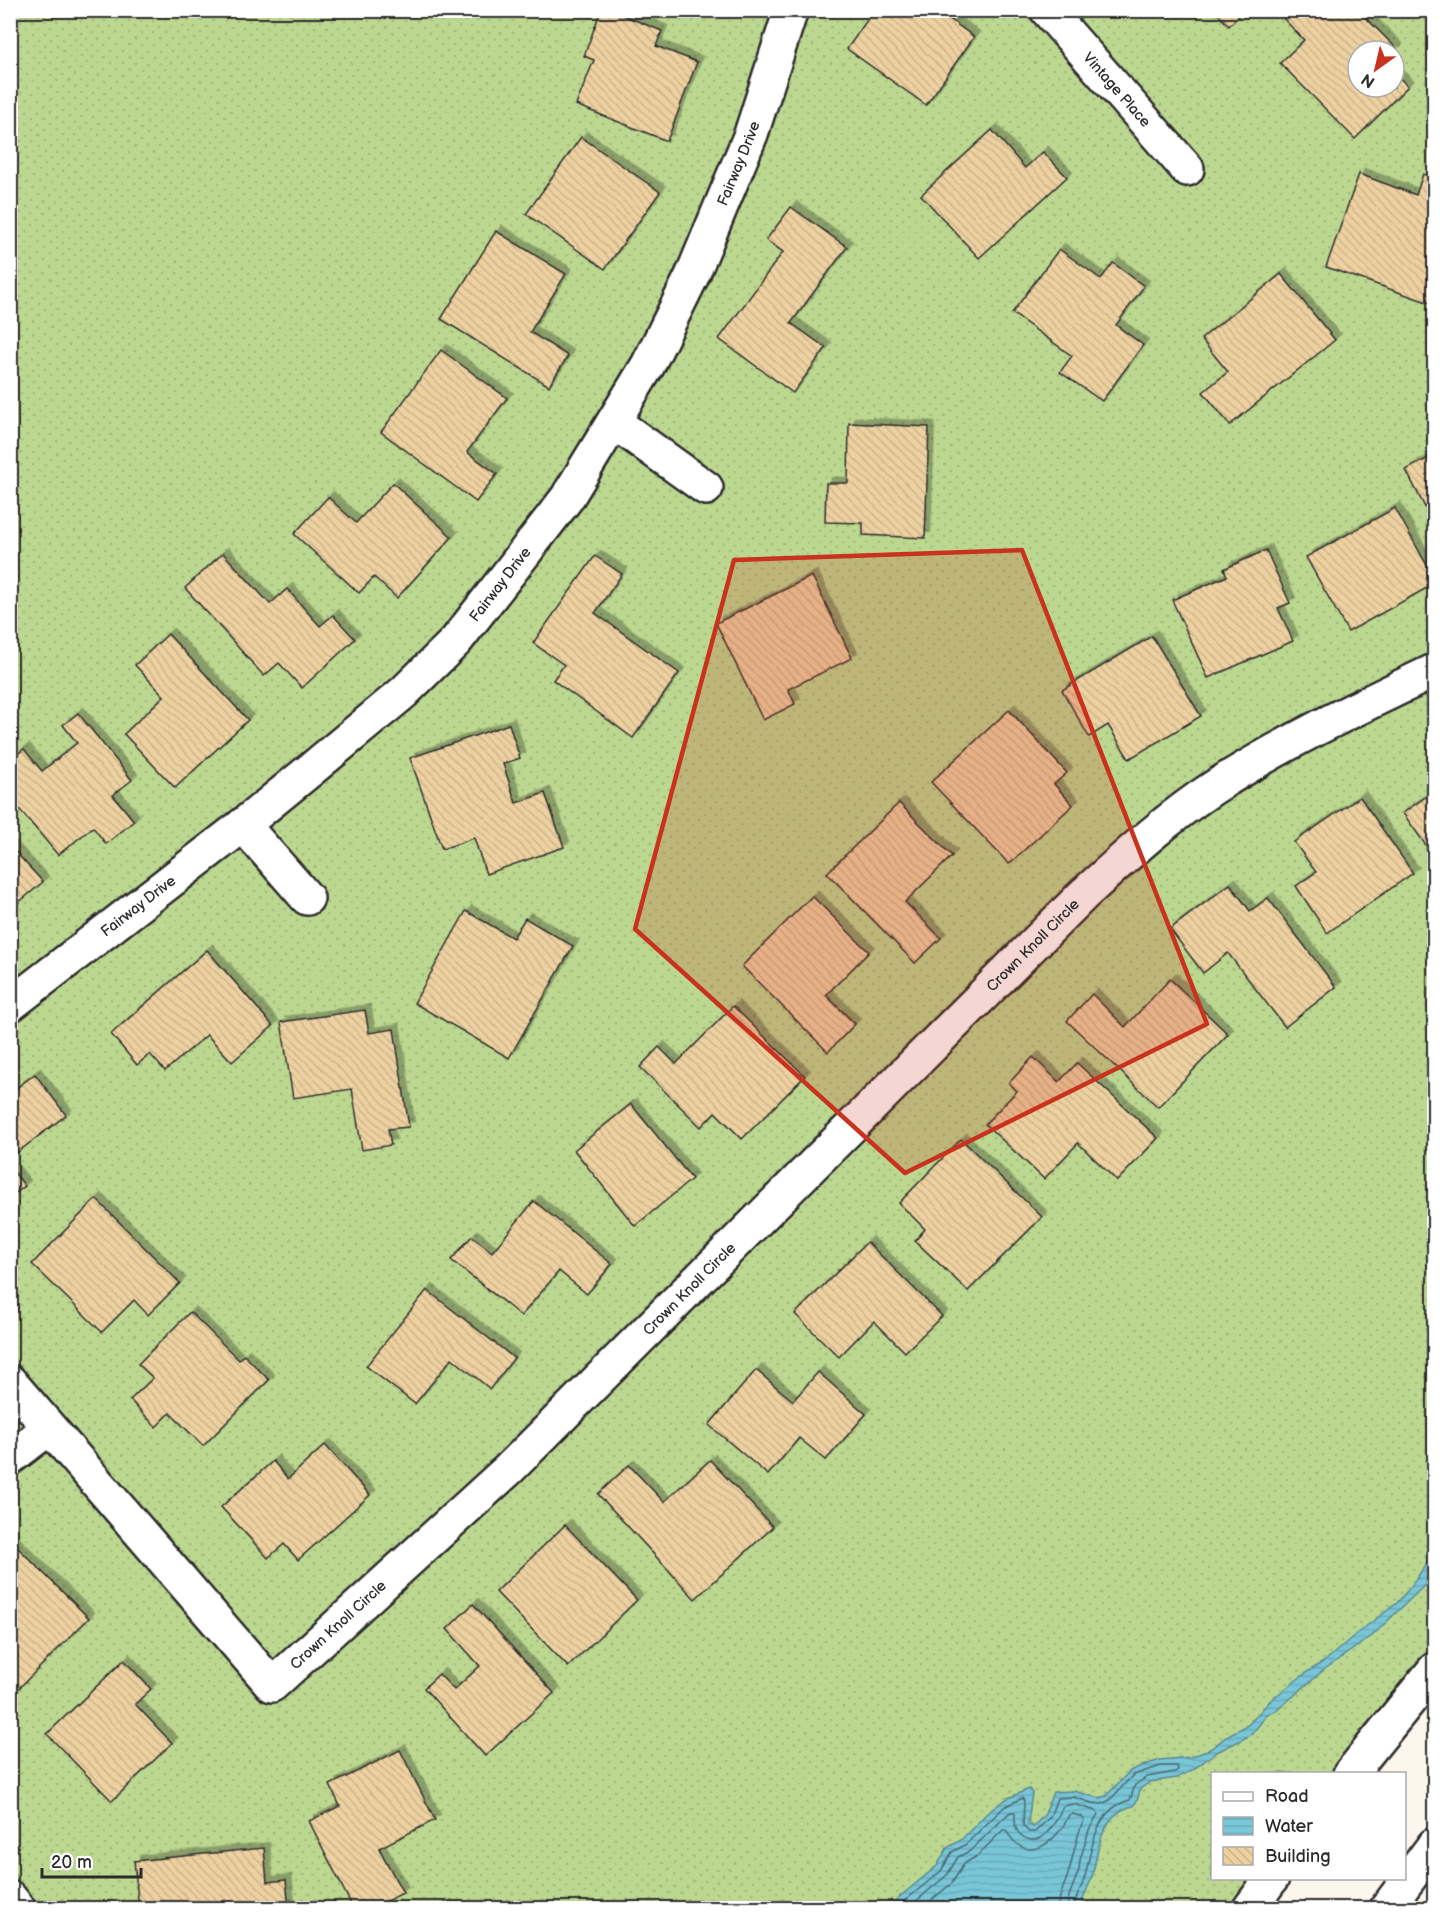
<svg xmlns="http://www.w3.org/2000/svg" width="1445" height="1919" viewBox="0 0 1445 1919" font-family="'Balsamiq Sans',sans-serif">
	<style>
		.grass { fill: url(#grass-dots); stroke: #74825e; stroke-width: 1.5; fill-rule: evenodd }
		.water { fill: url(#water-rules); stroke: #5a8893; stroke-width: 1.5 }
		.lines { fill: none; stroke-linecap: round; stroke-linejoin: round }
		.shore { stroke: #4a6970; stroke-width: 1.5 }
		.building { fill: url(#building-back-hatch); stroke: #2b2b2b; stroke-width: 1.5; filter: url(#shadow) }
		.street-casing { stroke: #2b2b2b; stroke-width: 38 }
		.secondary-casing { stroke: #2b2b2b; stroke-width: 38 }
		.street { stroke: #fff; stroke-width: 33 }
		.secondary { stroke: #fff; stroke-width: 33 }
		.marked { fill: #c8321e; fill-opacity: 0.2; stroke: #c8321e; stroke-width: 4.5; stroke-linejoin: round }
		.labels { text-anchor: middle; stroke-width: 4.5; stroke-linejoin: round; paint-order: stroke }
		.street-label { font-size: 15px; fill: #2b2b2b; stroke: #fff }
	</style>
	<defs>
		<pattern id="grass-dots" width="8" height="8" patternUnits="userSpaceOnUse" patternTransform="scale(1.5)"><rect width="8" height="8" fill="#bcd890"/><path d="M2 2h.1M6 6h.1" fill="none" stroke="#a2ba7c" stroke-width="1.8" stroke-linecap="round"/></pattern>
		<pattern id="water-rules" width="6" height="5" patternUnits="userSpaceOnUse" patternTransform="scale(1.5)"><rect width="6" height="5" fill="#79c6d8"/><path d="M0 2.5h6" fill="none" stroke="#69aaba"/></pattern>
		<pattern id="building-back-hatch" width="6" height="6" patternUnits="userSpaceOnUse" patternTransform="scale(1.5)"><rect width="6" height="6" fill="#eed1a1"/><path d="M-1 5l2 2M0 0l6 6M5-1l2 2" fill="none" stroke="#ccb48b"/></pattern>
		<filter id="shadow"><feDropShadow dx="5.5" dy="-5.5" stdDeviation="0" flood-color="#0004"/></filter>
	</defs>
	<rect width="100%" height="100%" fill="#fcf6ec"/>
	<filter id="ink" filterUnits="userSpaceOnUse"><feTurbulence type="fractalNoise" baseFrequency=".0167" numOctaves="2"/><feDisplacementMap in="SourceGraphic" scale="12" xChannelSelector="R" yChannelSelector="G"/><feConvolveMatrix kernelMatrix="1 2 1 2 8 2 1 2 1" color-interpolation-filters="sRGB"/></filter>
	<g filter="url(#ink)">
		<path class="grass" d="M11 11H1434V1644L1331 1773 1212 1774V1878L1252 1879 1230 1908H11ZM1358 51H1394V87H1358Z"/>
		<path class="water" d="M1434 1552V1580L1425 1585 1372 1636 1325 1669 1276 1711 1268 1714 1251 1735 1215 1753 1194 1769 1177 1778 1150 1782 1140 1789 1138 1798 1134 1806C1103 1811 1098 1847 1093 1873 1090 1885 1083 1896 1080 1908H886L937 1866 947 1848 961 1840 987 1813 1008 1798 1029 1789 1032 1793 1028 1823 1033 1827 1045 1814 1053 1792 1074 1791 1100 1798 1106 1796 1130 1771 1139 1767 1160 1760 1191 1757 1209 1750 1230 1734 1248 1725 1272 1699 1307 1672 1325 1661 1356 1634 1397 1603 1412 1585Z"/>
		<g class="lines">
			<g class="shore">
				<path d="M896 1908 941 1871 952 1852 965 1845 1004 1807 1022 1798 1024 1801 1023 1826 1029 1832H1035L1050 1817 1057 1798 1073 1797 1092 1803 1102 1804 1110 1800 1133 1775 1161 1766H1177L1178 1770 1175 1772 1147 1777 1135 1785 1130 1800C1096 1809 1093 1843 1086 1872 1084 1885 1075 1896 1074 1908"/>
				<path d="M908 1908 947 1875 958 1857 970 1851 1009 1813 1012 1812 1015 1813C1015 1823 1014 1830 1022 1836 1042 1851 1057 1820 1063 1806L1073 1804 1096 1811 1098 1814 1089 1830 1080 1860 1079 1870 1069 1896 1067 1908"/>
				<path d="M922 1908 952 1883 964 1864 977 1856 1003 1830H1006C1026 1867 1057 1843 1069 1815L1073 1814 1082 1817 1084 1820C1076 1836 1074 1854 1069 1871 1066 1884 1058 1895 1058 1908"/>
			</g>
		</g>
		<g class="building">
			<polygon points="601,10 610,10 662,31 656,46 697,62 667,141 576,105 594,60 584,56"/>
			<polygon points="874,10 937,10 974,37 926,105 847,49"/>
			<polygon points="1214,10 1244,10 1229,26"/>
			<polygon points="1287,10 1358,10 1397,49 1394,52 1358,51 1358,87 1394,87 1394,73 1408,86 1355,139 1280,63 1304,40 1281,16"/>
			<polygon points="992,130 1025,168 1043,152 1067,177 979,258 921,195"/>
			<polygon points="581,137 660,192 605,269 526,214"/>
			<polygon points="1359,174 1416,195 1423,174 1434,178 1434,290 1430,303 1326,267"/>
			<polygon points="791,207 847,247 791,323 826,348 793,393 719,339 783,252 766,240"/>
			<polygon points="496,231 566,274 530,332 568,356 549,386 441,319"/>
			<polygon points="1059,249 1101,279 1113,263 1144,286 1116,325 1143,345 1102,401 1060,372 1072,356 1012,313"/>
			<polygon points="1281,274 1335,340 1230,425 1203,392 1228,372 1201,339"/>
			<polygon points="441,350 507,398 467,452 497,474 476,502 381,432"/>
			<polygon points="849,423 929,427 925,538 863,535 863,523 825,522 826,483 848,483"/>
			<polygon points="1434,455 1434,525 1406,470"/>
			<polygon points="393,483 452,537 397,598 374,577 359,593 294,534 328,497 356,523"/>
			<polygon points="1395,508 1434,578 1434,584 1348,632 1306,557"/>
			<polygon points="1266,550 1290,603 1278,608 1293,641 1208,678 1172,600 1227,576 1224,569"/>
			<polygon points="223,553 270,604 287,589 320,626 333,615 355,639 302,688 279,663 264,676 185,588"/>
			<polygon points="595,556 622,574 595,613 679,673 633,738 553,680 564,665 533,643"/>
			<polygon points="812,576 852,658 788,689 795,704 763,720 716,623"/>
			<polygon points="168,634 248,720 175,788 124,734 164,696 135,665"/>
			<polygon points="1152,636 1201,716 1129,759 1108,725 1089,737 1062,690"/>
			<polygon points="1009,710 1067,773 1054,784 1073,805 1009,864 931,782"/>
			<polygon points="78,713 132,780 113,795 134,821 106,844 93,827 58,855 10,798 10,760 24,749 42,771 77,743 63,725"/>
			<polygon points="509,724 520,758 503,764 516,803 545,793 564,847 486,874 474,838 442,849 410,758"/>
			<polygon points="1434,791 1434,857 1403,813"/>
			<polygon points="1360,797 1413,873 1327,933 1296,886 1316,872 1294,842"/>
			<polygon points="899,803 952,856 905,902 941,938 915,963 827,873"/>
			<polygon points="10,846 43,882 10,910"/>
			<polygon points="1230,884 1250,911 1268,898 1336,987 1285,1027 1228,953 1203,973 1170,929"/>
			<polygon points="812,896 869,952 826,995 855,1024 828,1052 742,966"/>
			<polygon points="466,911 513,938 525,918 573,946 509,1058 414,1003"/>
			<polygon points="207,950 273,1026 232,1062 207,1035 165,1071 150,1054 137,1065 111,1034"/>
			<polygon points="1170,979 1228,1034 1158,1107 1067,1021 1092,994 1125,1027"/>
			<polygon points="733,1006 805,1076 742,1139 715,1112 701,1127 640,1067 659,1047 676,1064"/>
			<polygon points="365,1010 369,1033 394,1029 409,1127 388,1129 391,1145 362,1150 352,1089 293,1098 281,1022"/>
			<polygon points="1033,1057 1059,1082 1077,1063 1158,1138 1117,1181 1078,1143 1044,1179 985,1124 1017,1091 1009,1083"/>
			<polygon points="35,1074 66,1115 10,1158 10,1093"/>
			<polygon points="631,1104 692,1179 635,1226 574,1150"/>
			<polygon points="961,1139 1042,1217 968,1291 915,1241 925,1229 899,1203"/>
			<polygon points="10,1167 25,1186 10,1197"/>
			<polygon points="96,1199 180,1283 148,1315 134,1300 102,1332 32,1264"/>
			<polygon points="534,1201 612,1264 587,1294 559,1271 521,1316 451,1260 472,1236 492,1252"/>
			<polygon points="867,1242 942,1316 905,1352 874,1321 839,1357 795,1314"/>
			<polygon points="427,1290 514,1358 490,1389 452,1358 415,1404 366,1366"/>
			<polygon points="190,1312 239,1360 244,1355 269,1380 203,1446 170,1413 156,1427 130,1400 153,1378 138,1364"/>
			<polygon points="756,1370 793,1401 818,1372 866,1414 826,1460 799,1438 768,1475 709,1425"/>
			<polygon points="325,1445 370,1495 298,1560 284,1544 268,1558 221,1507 273,1461 288,1479"/>
			<polygon points="710,1460 773,1527 695,1599 598,1494 629,1465 664,1502"/>
			<polygon points="565,1525 637,1600 568,1667 496,1592"/>
			<polygon points="10,1540 89,1618 10,1697 11,1641"/>
			<polygon points="473,1604 554,1693 485,1756 424,1688 439,1674 454,1690 480,1666 447,1629"/>
			<polygon points="124,1660 151,1689 135,1704 172,1743 112,1801 47,1734"/>
			<polygon points="400,1750 435,1820 379,1848 403,1893 372,1908 353,1908 309,1821 340,1806 330,1785"/>
			<polygon points="264,1848 267,1882 286,1880 289,1908 139,1908 134,1861"/>
		</g>
		<g class="lines">
			<defs>
				<g id="street">
					<path id="s1" d="M1047 10 1187 169"/>
					<polyline points="614,422 706,488"/>
					<polyline points="243,825 307,898"/>
					<path id="s2" d="M10 1005 243 825 314 767 403 693 456 641 567 498 648 365 692 276 751 134 791 10"/>
					<path id="s3" d="M10 1382 272 1685 509 1469 1083 895C1125 857 1166 819 1213 788 1284 742 1359 707 1434 671"/>
					<polyline points="10,1458 49,1428"/>
				</g>
				<g id="secondary">
					<polyline points="1350,1774 1434,1670"/>
					<polyline points="10,1898 18,1908"/>
					<polyline points="1250,1908 1272,1878"/>
					<polyline points="1387,1908 1434,1845"/>
				</g>
			</defs>
			<use href="#street" class="street-casing"/>
			<use href="#secondary" class="secondary-casing"/>
			<use href="#street" class="street"/>
			<use href="#secondary" class="secondary"/>
		</g>
	</g>
	<path class="marked" d="M1022 550 1207 1024 905 1173 635 929 734 560Z"/>
	<g class="labels">
		<g class="street-label">
			<text dy="5" stroke="none"><textPath href="#s1" startOffset="106">Vintage Place</textPath></text>
			<text dy="5" stroke="none"><textPath href="#s2" startOffset="1134">Fairway Drive</textPath></text>
			<text dy="5" stroke="none"><textPath href="#s2" startOffset="648">Fairway Drive</textPath></text>
			<text dy="5" stroke="none"><textPath href="#s2" startOffset="162">Fairway Drive</textPath></text>
			<text dy="5" stroke="none"><textPath href="#s3" startOffset="1462">Crown Knoll Circle</textPath></text>
			<text dy="5" stroke="none"><textPath href="#s3" startOffset="976">Crown Knoll Circle</textPath></text>
			<text dy="5" stroke="none"><textPath href="#s3" startOffset="490">Crown Knoll Circle</textPath></text>
		</g>
	</g>
	<rect width="1445" height="1919" fill="none" stroke="#fff" stroke-width="36"/>
	<rect x="18" y="18" width="1409" height="1883" fill="none" stroke="#2b2b2b" stroke-width="2" filter="url(#ink)"/>
	<rect x="1211" y="1772" width="195" height="108" fill="#ffffff" stroke="#aaaaaa" stroke-width="1.5"/>
	<rect x="1223" y="1792" width="30" height="9" fill="#ffffff" stroke="#aaaaaa" stroke-width="1.5"/>
	<text x="1265" y="1802" font-size="18" fill="#2b2b2b">Road</text>
	<rect x="1223" y="1817" width="30" height="18" fill="url(#water-rules)" stroke="#aaaaaa" stroke-width="1.5"/>
	<text x="1265" y="1832" font-size="18" fill="#2b2b2b">Water</text>
	<rect x="1223" y="1847" width="30" height="18" fill="url(#building-back-hatch)" stroke="#aaaaaa" stroke-width="1.5"/>
	<text x="1265" y="1862" font-size="18" fill="#2b2b2b">Building</text>
	<g transform="translate(1376 69) rotate(214)"><circle r="28" fill="#ffffff" stroke="#aaaaaa" stroke-width="1.5"/>
	<path d="M0-4.5L10 22L0 15L-10 22Z" fill="#c8321e"/>
	<text y="-9" font-size="16" font-weight="bold" text-anchor="middle" fill="#2b2b2b">N</text>
	</g>
	<path d="M42 1868v9h99v-9" fill="none" stroke="#2b2b2b" stroke-width="3"/>
	<text x="51" y="1868" font-size="18" fill="#2b2b2b" stroke="#ffffff" stroke-width="4.5" paint-order="stroke">20 m</text>
</svg>
